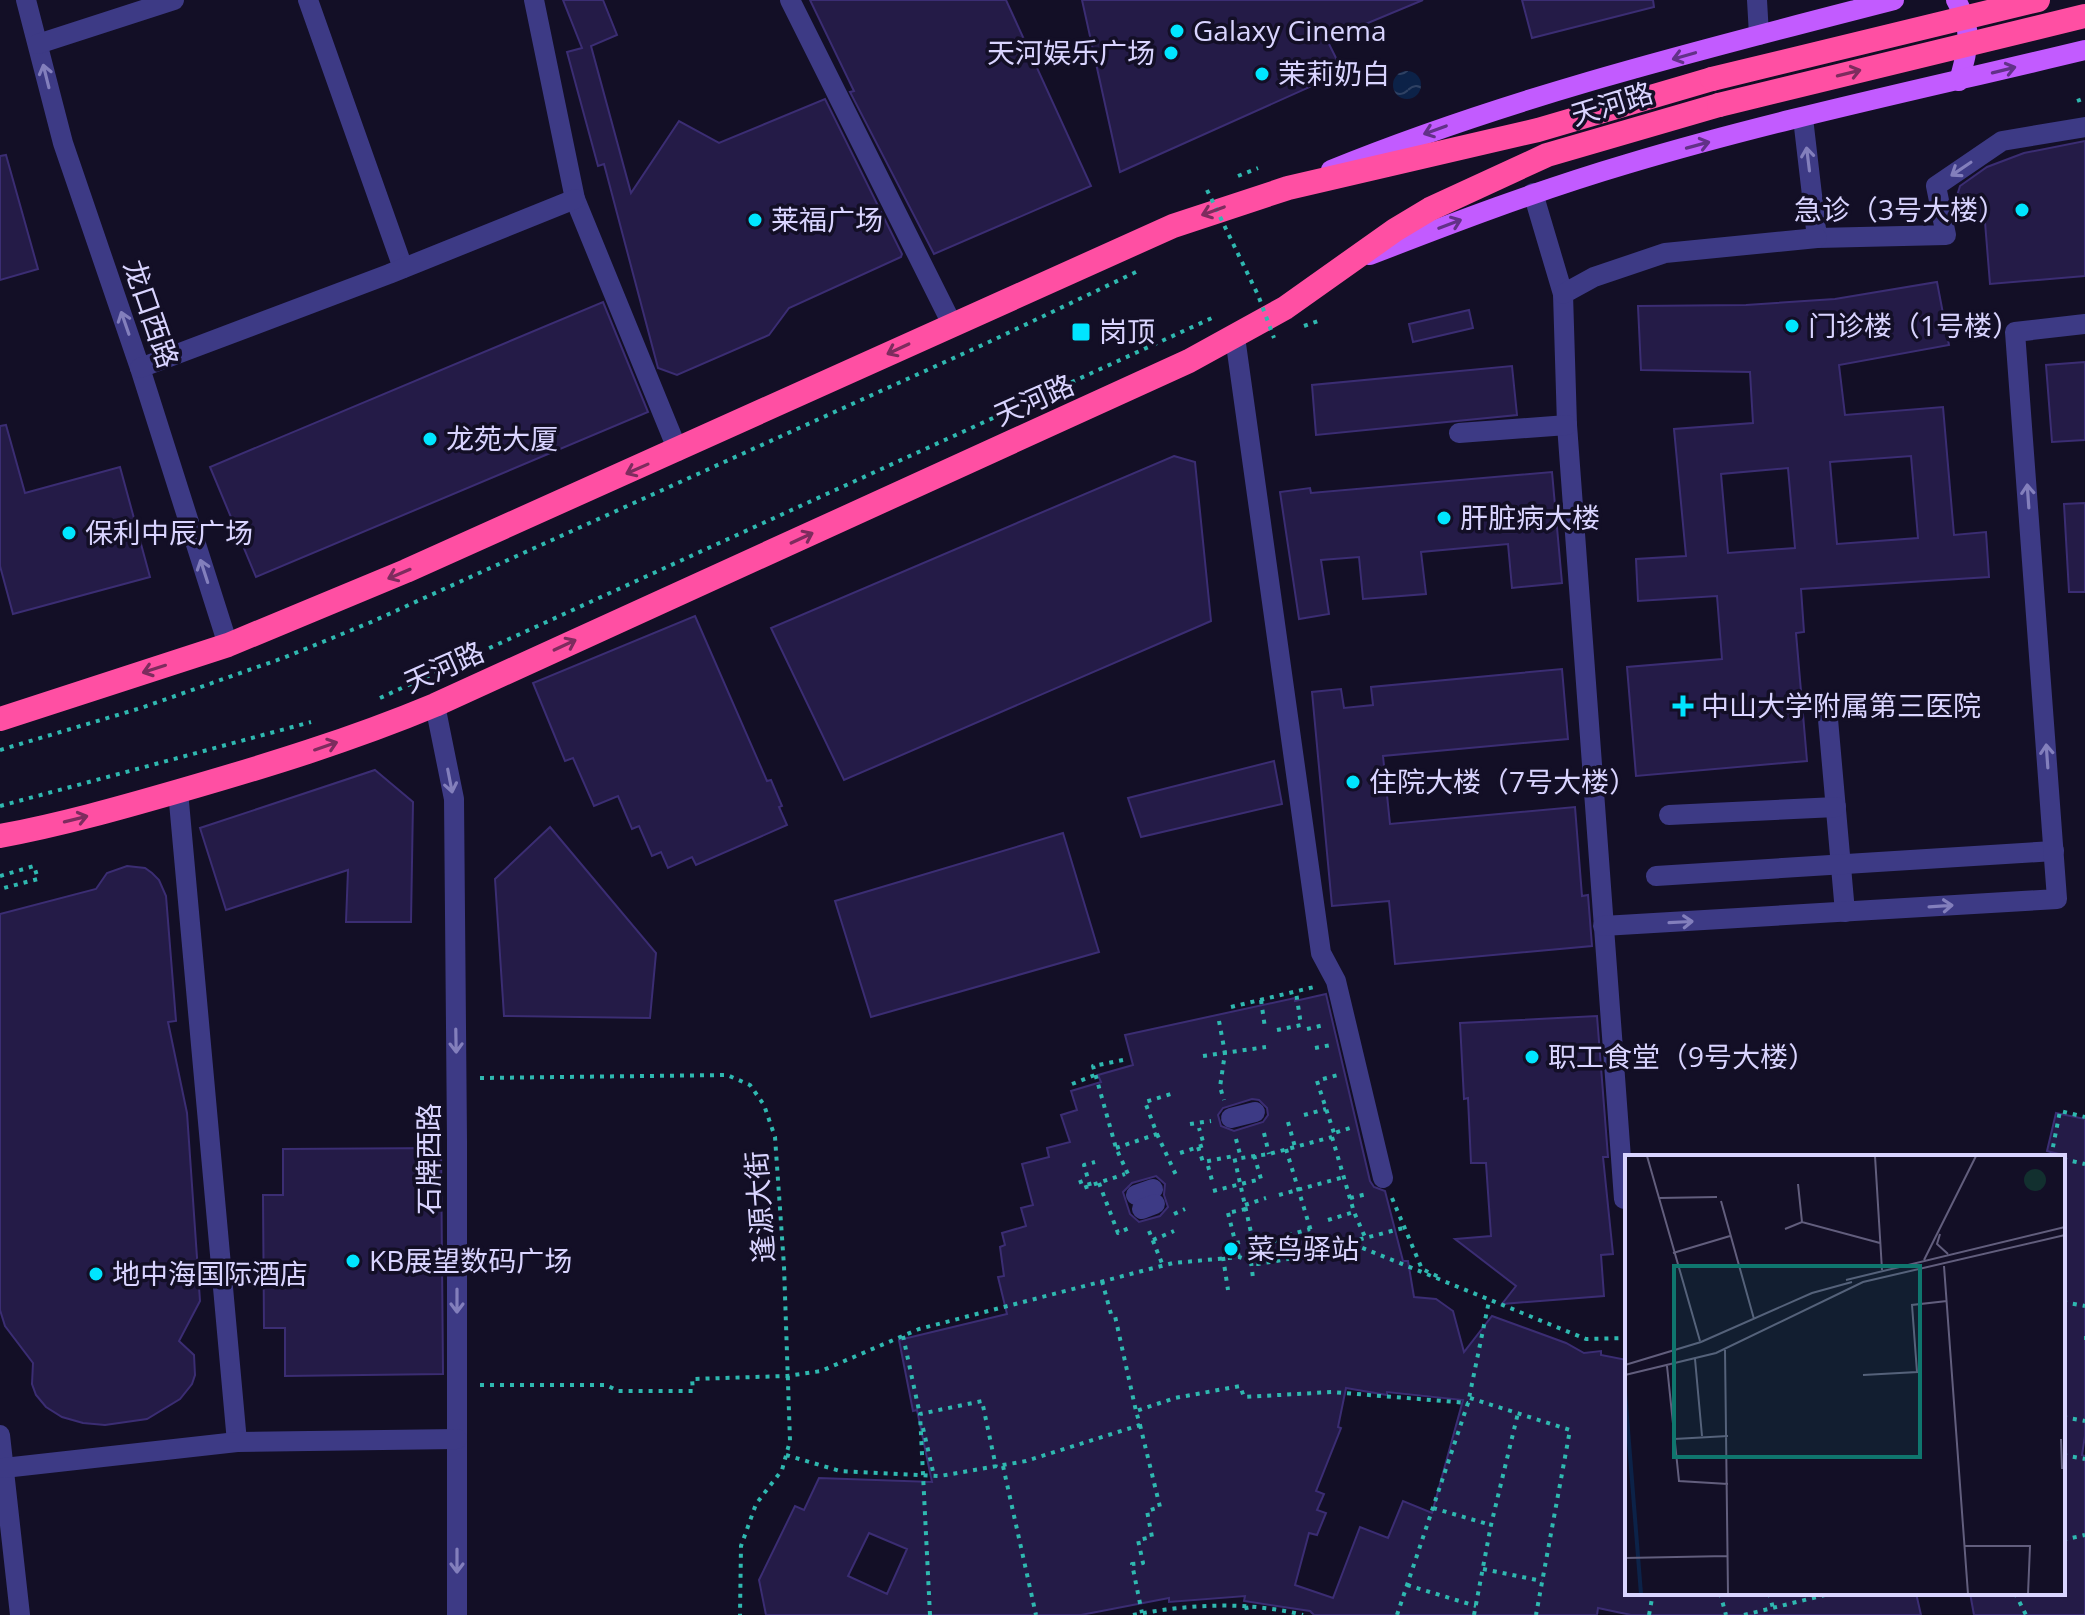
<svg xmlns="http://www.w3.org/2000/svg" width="2085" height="1615" viewBox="0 0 2085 1615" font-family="'Open Sans','Noto Sans SC',sans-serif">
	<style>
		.water { fill: url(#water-waves) }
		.building { fill: #241b47; stroke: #3b2d73; stroke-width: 2; fill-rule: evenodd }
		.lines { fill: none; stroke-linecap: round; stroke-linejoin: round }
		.path { stroke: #2fb8b0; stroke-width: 4; stroke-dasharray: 4 6; stroke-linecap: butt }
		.minor { stroke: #3d3a85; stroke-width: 20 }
		.major { stroke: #c25bff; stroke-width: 20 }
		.highway { stroke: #ff4fa3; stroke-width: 24 }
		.path-bridge { stroke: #2fb8b0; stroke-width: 4; stroke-dasharray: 4 6; stroke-linecap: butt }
		.highway-bridge { stroke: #ff4fa3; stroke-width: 24 }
		.oneway { stroke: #623188 }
		.oneway2 { stroke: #7d2c5e }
		.oneway3 { stroke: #837fbc }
		.poi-dot { fill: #00e5ff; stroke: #130f26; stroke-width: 3 }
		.labels { text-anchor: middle; stroke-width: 7; stroke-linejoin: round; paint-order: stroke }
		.poi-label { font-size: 28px; fill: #d9d4ff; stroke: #130f26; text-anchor: start }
		.street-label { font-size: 28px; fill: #d9d4ff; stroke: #130f26 }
		.inset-river { fill: none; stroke: #0c2248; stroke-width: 4 }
		.inset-road { fill: none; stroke: #625e7d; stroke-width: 2 }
		.view { fill: #0f766e; fill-opacity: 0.15; stroke: #0f766e; stroke-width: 4 }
		.inset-edge { fill: none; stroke: #d9d4ff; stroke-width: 4 }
	</style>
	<defs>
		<pattern id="water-waves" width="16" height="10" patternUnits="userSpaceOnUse" patternTransform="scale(2)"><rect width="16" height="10" fill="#0c2248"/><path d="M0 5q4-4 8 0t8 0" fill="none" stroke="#2f4163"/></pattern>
	</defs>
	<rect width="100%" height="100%" fill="#130f26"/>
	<circle class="water" cx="1407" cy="85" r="14"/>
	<g class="building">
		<polygon points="563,0 603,0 617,35 591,46 631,193 679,121 719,143 825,99 902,254 901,257 789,308 769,335 677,375 658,368 604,164 598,166 567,52 582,48"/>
		<polygon points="810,0 1006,0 1091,186 934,254 850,92 854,91"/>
		<polygon points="1082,0 1423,0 1327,40 1343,72 1120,172"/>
		<polygon points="1522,0 1653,0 1654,7 1532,38"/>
		<polygon points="2085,141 2085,276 1990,284 1985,222 1964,218 1955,202 1960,186 1987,167 2024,153"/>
		<polygon points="6,155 38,269 0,280 0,156"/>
		<path d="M1937 282 1949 345 1839 365 1845 415 1943 407 1954 535 1986 532 1989 577 1801 589 1804 632 1796 633 1807 761 1636 776 1627 667 1722 659 1717 596 1638 601 1636 559 1686 556 1674 429 1753 423 1750 372 1641 370 1638 306 1746 305 1835 299ZM1911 456 1918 538 1837 544 1830 462ZM1788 468 1795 548 1728 553 1721 474Z"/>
		<polygon points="603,302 648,412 256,577 210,467"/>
		<polygon points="1469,310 1473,328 1413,342 1409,324"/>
		<polygon points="2085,362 2085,440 2052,442 2046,365"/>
		<polygon points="1512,366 1517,415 1316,435 1312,385"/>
		<polygon points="6,425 25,493 120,467 150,577 13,614 0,566 0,426"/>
		<polygon points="1174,456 1195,462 1211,621 844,780 771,628"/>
		<polygon points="1552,472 1562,583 1512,588 1508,544 1421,552 1426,594 1363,599 1359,557 1321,560 1329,614 1299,619 1280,492 1310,488 1311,493"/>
		<polygon points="2085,503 2085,592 2069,592 2064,504"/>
		<polygon points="695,616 767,781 771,780 782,806 779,807 787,825 696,865 692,857 668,868 661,852 652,856 639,826 632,829 618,796 594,806 573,758 565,761 533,683"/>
		<polygon points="1562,669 1568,739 1383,756 1390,824 1575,807 1582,896 1588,895 1592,946 1395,964 1389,901 1332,906 1312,692 1341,689 1344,708 1373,705 1371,687"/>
		<polygon points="1274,761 1282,804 1141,837 1128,798"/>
		<polygon points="375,770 413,802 411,922 346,922 348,870 226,910 200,828"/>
		<polygon points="550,827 656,953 650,1018 504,1016 495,879"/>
		<polygon points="1063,833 1099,952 871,1017 835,901"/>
		<polygon points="127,866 145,868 152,873 159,880 166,896 176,1021 168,1022 187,1113 200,1301 179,1341 194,1355 195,1375 192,1384 180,1399 147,1419 105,1425 83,1423 62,1417 46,1407 36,1395 32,1384 33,1363 5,1326 0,1310 0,914 96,889 107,873"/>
		<path d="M1326 994 1370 1181 1374 1187 1385 1191 1403 1261H1408L1414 1297 1436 1299 1453 1311 1464 1352 1492 1316 1566 1343 1584 1353 1601 1351V1355L1627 1360V1593H1916L1921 1615H1631L1598 1608 1597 1615H1314L1310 1611 1244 1601 1245 1596 1169 1602V1598L1081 1615H766L759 1580 795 1506 804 1510 819 1478 932 1482 917 1410 913 1411 899 1340 1007 1314 998 1277 1004 1276 1000 1247 1005 1245 1002 1233 1026 1226 1021 1208 1033 1205 1022 1164 1049 1157 1047 1148 1070 1142 1061 1115 1077 1110 1071 1091 1101 1082 1098 1075 1133 1065 1125 1035 1295 998V1001ZM1252 1099 1259 1100 1267 1108 1268 1115 1263 1122 1234 1131 1221 1126 1218 1115 1223 1108ZM1156 1176 1165 1184 1164 1195 1168 1207 1160 1216 1139 1222 1130 1214 1123 1192 1132 1183ZM1346 1388 1387 1395V1392L1463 1400 1432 1513 1403 1501 1388 1538 1360 1527 1333 1598 1295 1585 1309 1533 1317 1535 1326 1513 1317 1510 1324 1494 1316 1491 1341 1428 1338 1427ZM869 1533 907 1549 887 1594 848 1576Z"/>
		<polygon points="1597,1016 1608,1157 1603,1157 1613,1254 1601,1255 1604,1296 1502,1304 1516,1286 1455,1239 1491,1236 1486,1163 1471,1163 1468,1098 1464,1099 1460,1023"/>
		<polygon points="2056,1113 2085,1119 2085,1436 2082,1455 2085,1456 2085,1615 1974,1615 1970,1593 2063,1593 2063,1155 2047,1151"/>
		<polygon points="441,1148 443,1374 285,1376 285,1328 264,1328 263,1195 283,1195 283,1149"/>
	</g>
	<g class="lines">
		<g class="path">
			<polyline points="2077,101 2085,98"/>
			<polyline points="1238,176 1258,168"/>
			<polyline points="1304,326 1321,320"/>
			<polyline points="380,698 1212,318"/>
			<polyline points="0,750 141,708 283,658 369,623 989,342 1136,272"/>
			<polyline points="0,806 311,722"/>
			<polyline points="0,876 34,866 38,879 0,889"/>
			<polyline points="1261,1000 1265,1028"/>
			<polyline points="1231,1007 1314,987"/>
			<polyline points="1219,1021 1225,1053 1220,1087 1224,1100"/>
			<polyline points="1307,1029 1324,1025"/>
			<polyline points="1277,1030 1301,1025 1296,992"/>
			<polyline points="1315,1048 1331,1045"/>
			<polyline points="1203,1056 1266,1047"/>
			<polyline points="1123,1060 1093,1066 1116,1148 1128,1174"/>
			<polyline points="480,1078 727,1075 750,1085 764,1105 775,1137 784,1266 790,1441 782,1470 756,1504 741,1546 740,1615"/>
			<polyline points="1323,1079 1338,1075"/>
			<polyline points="1317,1081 1334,1133"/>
			<polyline points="1072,1084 1095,1075"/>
			<polyline points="1304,1115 1326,1109"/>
			<polyline points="1288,1122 1295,1147"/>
			<polyline points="1190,1124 1211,1121"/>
			<polyline points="1264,1133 1269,1154"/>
			<polyline points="1157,1134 1176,1175"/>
			<polyline points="1332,1137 1354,1212 1365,1237"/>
			<polyline points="1236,1139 1241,1158 1269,1154 1332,1137 1334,1133 1350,1128"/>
			<polyline points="1198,1147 1203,1162 1234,1156 1258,1264"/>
			<polyline points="1116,1148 1157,1134 1145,1102 1171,1094"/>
			<polyline points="1286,1149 1318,1254"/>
			<polyline points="1180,1153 1204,1145 1199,1128"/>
			<polyline points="2051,1157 2060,1111 2085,1117"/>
			<polyline points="2063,1159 2085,1164"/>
			<polyline points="1208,1166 1213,1184"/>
			<polyline points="1080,1180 1083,1188 1125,1174"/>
			<polyline points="1099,1183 1118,1233 1129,1228"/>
			<polyline points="1090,1186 1084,1165 1095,1162"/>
			<polyline points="1213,1191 1261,1179 1254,1155"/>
			<polyline points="1279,1195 1344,1177"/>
			<polyline points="1350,1198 1367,1194"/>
			<polyline points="1392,1198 1422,1269 1439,1277"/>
			<polyline points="1245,1205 1266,1198"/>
			<polyline points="1232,1212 1246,1209"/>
			<polyline points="1228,1213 1239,1257"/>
			<polyline points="1174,1214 1185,1209"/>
			<polyline points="1328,1220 1354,1212"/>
			<polyline points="1149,1231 1163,1266"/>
			<polyline points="1288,1235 1310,1229"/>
			<polyline points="1153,1240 1174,1231"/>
			<polyline points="1350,1242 1403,1228"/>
			<polyline points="1236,1243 1253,1239"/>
			<polyline points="1254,1246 1282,1239"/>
			<polyline points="1223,1257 1228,1290"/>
			<polyline points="1251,1262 1253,1278"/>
			<polyline points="1102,1281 1111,1314 1115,1316 1136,1411"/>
			<polyline points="2063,1302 2085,1306"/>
			<polyline points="903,1336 920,1415"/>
			<polyline points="2084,1338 2085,1338"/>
			<polyline points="480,1385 606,1385 618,1391 693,1391 692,1379 787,1376 821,1371 919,1329 1173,1263 1239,1257 1258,1264 1318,1254 1348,1242 1586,1339 1627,1338"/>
			<polyline points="1470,1398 1570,1430 1536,1615"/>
			<polyline points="2063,1417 2085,1421"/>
			<polyline points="1140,1425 1160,1507 1147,1511 1152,1537 1138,1540 1143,1563 1132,1564 1142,1613"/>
			<polyline points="923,1428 934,1476"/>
			<polyline points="786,1455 840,1471 940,1476 1026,1461 1140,1425 1136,1411 1175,1398 1240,1386 1244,1397 1332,1392 1468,1403"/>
			<polyline points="2063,1455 2085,1459"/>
			<polyline points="1003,1466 1036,1615"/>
			<polyline points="1433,1508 1491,1525"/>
			<polyline points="2063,1540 2085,1535"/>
			<polyline points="1483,1569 1542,1581"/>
			<polyline points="1407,1585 1476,1606"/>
			<polyline points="1720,1593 1726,1615"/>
			<polyline points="1769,1593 1773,1608"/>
			<polyline points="2015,1593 2026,1615"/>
			<polyline points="1246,1606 1248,1615"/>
			<polyline points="930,1615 920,1414 982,1401 996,1467"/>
			<path d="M1133 1615C1189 1604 1247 1601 1303 1615"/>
			<polyline points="1397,1615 1468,1403 1489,1301"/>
			<polyline points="1474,1615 1491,1525 1518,1413"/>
			<polyline points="1649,1615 1653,1593"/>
			<polyline points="1744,1615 1833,1593"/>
		</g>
		<g class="minor">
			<polyline points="26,0 63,143 140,368 228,645"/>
			<polyline points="308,0 403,268"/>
			<polyline points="534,0 575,199 678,451"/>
			<polyline points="790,0 952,324"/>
			<polyline points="1757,0 1759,35"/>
			<polyline points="38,44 174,0"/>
			<polyline points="1803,118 1817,238 1946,235 1936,186 2002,141 2085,127"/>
			<polyline points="1533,193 1563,294 1567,425 1624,1199"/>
			<polyline points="1563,294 1594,277 1665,253 1817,238"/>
			<polyline points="1235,337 1321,953 1336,981 1383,1178"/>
			<polyline points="140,368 389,274 575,199"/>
			<polyline points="1459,433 1567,425"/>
			<polyline points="435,705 454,799 457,1141 457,1615"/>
			<polyline points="1827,708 1845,912"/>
			<polyline points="178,791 237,1442"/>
			<polyline points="1669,815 1836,807"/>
			<polyline points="1656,876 2054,851"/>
			<polyline points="1603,926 2057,899 2015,332 2085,324"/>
			<polyline points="1231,1118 1255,1112"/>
			<polyline points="1136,1195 1153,1189"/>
			<polyline points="1142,1209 1155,1204"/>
			<polyline points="0,1435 20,1615"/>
			<polyline points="4,1468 237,1442 457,1439"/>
		</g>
		<g class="major">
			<path d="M1956 0C1974 31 1968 48 1959 81"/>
			<path d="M1331 170C1513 96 1704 49 1894 0"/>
			<path d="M1370 255C1455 222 1539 190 1627 164 1777 119 1932 87 2085 50"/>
		</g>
		<g class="highway">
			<polyline points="0,719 228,645 406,571 1173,226 1288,188 1538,130 1712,79"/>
			<path d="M0 836C60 825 120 808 179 791 266 766 351 740 435 705L1189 361 1285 308 1395 230 1430 209 1547 155 1719 105"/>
		</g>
		<polyline class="path-bridge" points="1207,190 1258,295 1274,338"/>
		<g class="highway-bridge">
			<polyline points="1712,79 2038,0"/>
			<polyline points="1719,105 2085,16"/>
		</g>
	</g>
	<defs><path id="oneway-shaft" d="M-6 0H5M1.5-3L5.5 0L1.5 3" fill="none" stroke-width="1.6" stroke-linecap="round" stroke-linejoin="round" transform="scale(2)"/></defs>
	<g class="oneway">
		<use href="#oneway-shaft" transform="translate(1684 56) rotate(164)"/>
		<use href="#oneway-shaft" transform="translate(2004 70) rotate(-14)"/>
		<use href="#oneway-shaft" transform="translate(1435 130) rotate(160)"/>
		<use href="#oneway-shaft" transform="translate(1698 145) rotate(-15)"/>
		<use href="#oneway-shaft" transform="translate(1450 224) rotate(-21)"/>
	</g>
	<g class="oneway2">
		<use href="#oneway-shaft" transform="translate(1849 73) rotate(-14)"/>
		<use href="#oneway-shaft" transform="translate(1213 211) rotate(160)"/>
		<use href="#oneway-shaft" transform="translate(898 349) rotate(155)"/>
		<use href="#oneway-shaft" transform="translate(637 469) rotate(156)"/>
		<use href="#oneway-shaft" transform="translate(802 538) rotate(-25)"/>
		<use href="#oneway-shaft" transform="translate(399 574) rotate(157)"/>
		<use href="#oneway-shaft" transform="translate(565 645) rotate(-25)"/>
		<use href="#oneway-shaft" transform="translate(154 669) rotate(162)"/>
		<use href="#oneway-shaft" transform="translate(326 746) rotate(-19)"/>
		<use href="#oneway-shaft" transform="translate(76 819) rotate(-14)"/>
	</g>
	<g class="oneway3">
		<use href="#oneway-shaft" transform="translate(46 76) rotate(-104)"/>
		<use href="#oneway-shaft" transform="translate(1808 159) rotate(-97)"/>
		<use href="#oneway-shaft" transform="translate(1961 169) rotate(146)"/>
		<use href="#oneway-shaft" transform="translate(125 323) rotate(-109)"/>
		<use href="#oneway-shaft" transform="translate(2028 496) rotate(-94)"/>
		<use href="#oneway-shaft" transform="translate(204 571) rotate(-108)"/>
		<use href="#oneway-shaft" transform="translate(2047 756) rotate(-94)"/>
		<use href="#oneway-shaft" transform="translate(450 781) rotate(79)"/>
		<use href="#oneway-shaft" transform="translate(1941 906) rotate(-4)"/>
		<use href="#oneway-shaft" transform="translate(1681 922) rotate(-3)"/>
		<use href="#oneway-shaft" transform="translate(456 1041) rotate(89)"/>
		<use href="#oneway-shaft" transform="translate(457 1301) rotate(90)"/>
		<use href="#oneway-shaft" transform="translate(457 1561) rotate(90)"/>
	</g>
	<g class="poi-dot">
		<circle cx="1177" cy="31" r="8"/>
		<circle cx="1171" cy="53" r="8"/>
		<circle cx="1262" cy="74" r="8"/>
		<circle cx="2022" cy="210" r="8"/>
		<circle cx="755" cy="220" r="8"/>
		<circle cx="1792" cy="326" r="8"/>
		<rect x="1071" y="322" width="20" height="20" rx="4"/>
		<circle cx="430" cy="439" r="8"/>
		<circle cx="1444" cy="518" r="8"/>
		<circle cx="69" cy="533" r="8"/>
		<path d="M1679 694h8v8h8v8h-8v8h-8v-8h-8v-8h8z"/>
		<circle cx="1353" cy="782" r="8"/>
		<circle cx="1532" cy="1057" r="8"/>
		<circle cx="1231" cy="1249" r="8"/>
		<circle cx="353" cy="1261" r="8"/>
		<circle cx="96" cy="1274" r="8"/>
	</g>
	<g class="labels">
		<g class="poi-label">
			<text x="1193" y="41">Galaxy Cinema</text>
			<text x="1155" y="63" text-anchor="end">天河娱乐广场</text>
			<text x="1278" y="84">茉莉奶白</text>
			<text x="2006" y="220" text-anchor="end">急诊（3号大楼）</text>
			<text x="771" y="230">莱福广场</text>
			<text x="1808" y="336">门诊楼（1号楼）</text>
			<text x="1099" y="342">岗顶</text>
			<text x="446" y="449">龙苑大厦</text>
			<text x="1460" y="528">肝脏病大楼</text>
			<text x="85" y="543">保利中辰广场</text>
			<text x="1701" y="716">中山大学附属第三医院</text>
			<text x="1369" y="792">住院大楼（7号大楼）</text>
			<text x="1548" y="1067">职工食堂（9号大楼）</text>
			<text x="1247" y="1259">菜鸟驿站</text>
			<text x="369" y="1271">KB展望数码广场</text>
			<text x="112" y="1284">地中海国际酒店</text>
		</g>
		<g class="street-label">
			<text transform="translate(1612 104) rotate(-17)" y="10">天河路</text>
			<text transform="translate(151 314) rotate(71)" y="10">龙口西路</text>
			<text transform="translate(1034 400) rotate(-24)" y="10">天河路</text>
			<text transform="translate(444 667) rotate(-24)" y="10">天河路</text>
			<text transform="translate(429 1159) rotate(-90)" y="10">石牌西路</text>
			<text transform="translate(760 1207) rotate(-94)" y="10">逢源大街</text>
		</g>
	</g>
	<g transform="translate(1625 1155)">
		<rect width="440" height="440" fill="#130f26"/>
		<path d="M399 25a11 11 0 1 1 22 0a11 11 0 1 1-22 0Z" fill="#12302f"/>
		<path class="inset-river" d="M0 237 16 439"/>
		<path class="inset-road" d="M22 1 75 186M250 1 257 115M173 29 177 67M34 43 92 42M96 46 129 164M160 74 177 67 255 88M315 79 312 89 323 99M48 98 105 81M299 105 351 1M319 111 343 439M221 125 440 72M100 195 103 439M70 204 77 281M0 210 76 187 187 138 227 127M42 211 54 326 103 329M0 220 91 198 238 127 440 80M238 220 292 217 287 150 322 146M49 284 103 281M436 284 437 314M340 391H405L403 439M0 403 102 401"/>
		<path class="view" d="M49 111H295V302H49Z"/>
		<rect width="440" height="440" class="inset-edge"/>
	</g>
</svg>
